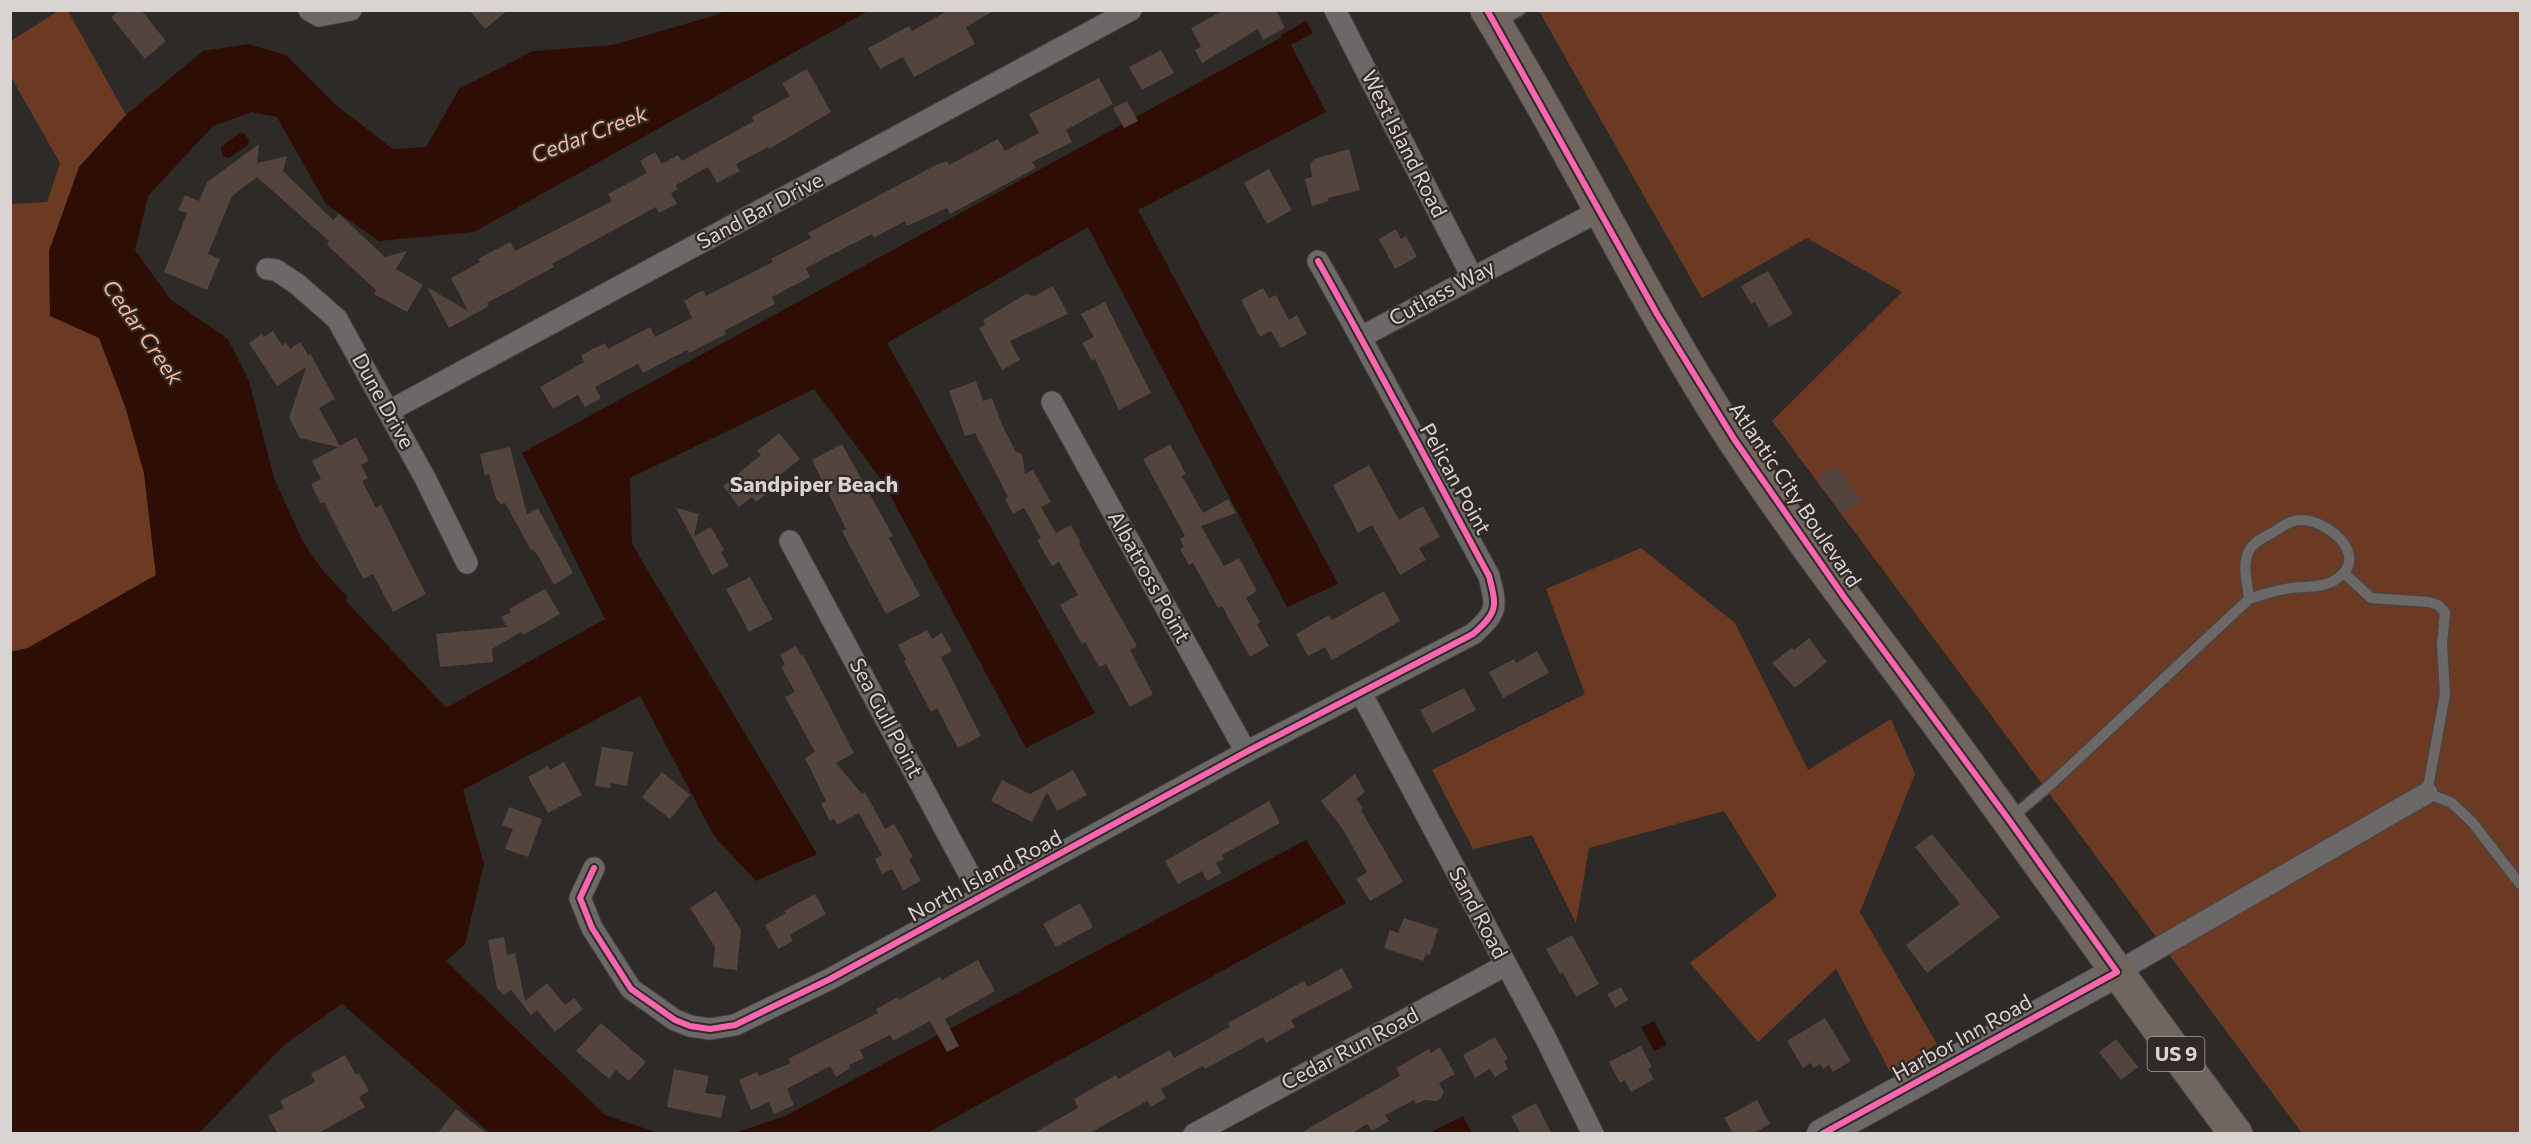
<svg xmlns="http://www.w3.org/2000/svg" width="2531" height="1144" viewBox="0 0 2531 1144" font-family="Commissioner,sans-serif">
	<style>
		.green { fill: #6c3a22 }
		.water { fill: #2e0d04 }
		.building { fill: #53443d }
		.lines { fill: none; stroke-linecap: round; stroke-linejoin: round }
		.lane-casing { stroke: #494544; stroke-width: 13 }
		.street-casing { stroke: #494544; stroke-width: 23 }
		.secondary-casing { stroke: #494544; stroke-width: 32 }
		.highway-casing { stroke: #494544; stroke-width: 35 }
		.lane { stroke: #6b6867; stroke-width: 10 }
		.street { stroke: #6b6867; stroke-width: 21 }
		.secondary { stroke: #6b6867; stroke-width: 30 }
		.highway { stroke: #70655f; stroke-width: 33 }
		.cycleway-casing { stroke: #302926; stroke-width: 10 }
		.cycleway { stroke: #f766af; stroke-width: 6 }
		.labels { text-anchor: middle; stroke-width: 4.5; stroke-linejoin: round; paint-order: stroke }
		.shield { fill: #302926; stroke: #a6a19e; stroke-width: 1.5 }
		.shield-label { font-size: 20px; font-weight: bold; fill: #d9d4d2 }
		.street-label { font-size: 21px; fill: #d9d4d2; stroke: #302926 }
		.water-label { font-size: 22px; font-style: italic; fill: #f5b69a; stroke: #302926 }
		.neighbourhood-label { font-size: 22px; font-weight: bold; fill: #d9d4d2; stroke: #302926 }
	</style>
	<rect width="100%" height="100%" fill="#2e2a28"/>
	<g class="green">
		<polygon points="58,11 68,11 126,115 79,168 50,315 99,337 126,409 144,473 156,575 28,648 11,652 10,204 47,202 60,163 11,77 11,41"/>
		<polygon points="1539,11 2520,11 2520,1133 2302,1133 1772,421 1902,292 1807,238 1702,298"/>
		<polygon points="1641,548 1735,623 1808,770 1891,719 1915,774 1860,912 1937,1044 1890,1072 1836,969 1758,1042 1690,963 1777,896 1724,811 1589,848 1576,923 1532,835 1473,849 1432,770 1585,694 1546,589"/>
	</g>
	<g class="water">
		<polygon points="725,11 868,11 474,232 379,241 326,204 277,117 252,112 213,126 148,196 135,250 170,299 228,339 249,381 274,478 303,542 324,572 348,597 345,600 446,708 605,619 522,453 1282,37 1281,35 1306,21 1313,33 1291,45 1326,112 1138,210 1338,584 1287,607 1088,227 887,343 1095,713 1026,748 883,482 814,389 630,478 632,544 817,854 756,881 714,836 640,696 463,790 484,864 465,944 446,961 605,1115 658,1133 490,1133 342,1004 285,1044 199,1133 11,1133 10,652 28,648 156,575 144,473 126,409 99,338 50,316 49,251 79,167 126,115 203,51 248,44 286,55 337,106 393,149 426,147 459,89 533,51 613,45 716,15"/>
		<polygon points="240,133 245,134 249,140 248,145 229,158 224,157 221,152 221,147"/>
		<polygon points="1306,840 1346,903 927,1133 720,1134 735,1133 785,1116"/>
		<polygon points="1654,1021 1667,1045 1654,1051 1641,1027"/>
		<polygon points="1463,1116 1472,1133 1429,1133"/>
	</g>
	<g class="building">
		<polygon points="120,10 141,10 166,41 145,59 111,17"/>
		<polygon points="469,10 508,10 485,29"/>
		<polygon points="949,10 995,10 966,27 975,44 914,77 903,57 880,69 868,48 909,26 912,31"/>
		<polygon points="1224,10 1276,10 1285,28 1263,40 1258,29 1202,63 1195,50 1201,47 1191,28"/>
		<polygon points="1161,50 1174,73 1142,90 1129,67"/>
		<polygon points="807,69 831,112 769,149 768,147 736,164 740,171 717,183 708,167 676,185 678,189 671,193 677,204 659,213 656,207 552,264 554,267 487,303 489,306 449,328 427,287 468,311 451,278 480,262 478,259 510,242 515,251 612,201 608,194 647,173 640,161 655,152 662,164 678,155 682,161 754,121 752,117 790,96 782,83"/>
		<polygon points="1099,78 1113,104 1066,130 1072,142 1032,162 1036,168 950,214 947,208 907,226 905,221 874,238 872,234 806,268 810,277 772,297 775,304 724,331 726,334 689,353 687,350 643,373 638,364 595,387 601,398 585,407 578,395 553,409 540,387 584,362 581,355 605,343 608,349 650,327 655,337 692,318 684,301 703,290 706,296 773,262 771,259 811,238 808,233 936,165 947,161 949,165 998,139 1005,151 1039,133 1029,114"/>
		<polygon points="1127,101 1138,121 1124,128 1113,108"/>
		<polygon points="259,144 257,163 287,156 283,171 333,220 339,214 385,257 407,251 396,269 423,285 407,312 374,294 376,290 327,245 329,241 257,177 232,196 208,254 220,259 207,290 164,272 187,213 178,210 185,195 199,201 207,182"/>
		<polygon points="1349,149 1360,190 1328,198 1329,201 1312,206 1305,179 1312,177 1310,165 1314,159"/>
		<polygon points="1269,169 1292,210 1267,224 1244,183"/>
		<polygon points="1396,229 1401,239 1406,236 1417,257 1395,269 1379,239"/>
		<polygon points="1768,271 1793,314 1769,327 1755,302 1751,304 1741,286"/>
		<polygon points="1053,286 1068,314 1010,341 1020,360 1002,370 979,328 985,325 983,320 1026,294 1035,296"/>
		<polygon points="1263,288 1269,298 1276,295 1289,320 1297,315 1307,334 1281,348 1271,331 1260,337 1241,300"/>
		<polygon points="1105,302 1151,393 1119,410 1095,359 1092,361 1082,343 1094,337 1081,314"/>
		<polygon points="273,331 282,345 286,343 290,349 300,342 309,356 310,353 335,399 319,408 340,446 356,437 369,461 361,465 368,478 362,481 376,508 381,505 426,594 393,612 373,574 363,579 324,502 321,504 311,484 321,479 312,461 338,447 300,438 289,418 306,367 277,386 249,343 262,334 264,337"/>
		<polygon points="976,381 983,401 992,398 1003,427 1016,452 1022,454 1025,474 1033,470 1051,502 1041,507 1056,533 1071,525 1081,543 1079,544 1137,646 1130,650 1153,694 1130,707 1106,664 1099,667 1085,642 1082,644 1060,605 1078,595 1059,562 1052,566 1037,540 1041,538 1024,508 1013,514 1005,499 1008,497 975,433 965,436 949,391"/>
		<polygon points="779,433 800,459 771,482 775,487 756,502 752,497 739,507 723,486 761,455 757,451"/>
		<polygon points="842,444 893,536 889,538 920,596 886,614 842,531 846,529 812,460"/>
		<polygon points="1170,444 1186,474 1182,476 1203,513 1228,499 1236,513 1201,526 1224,566 1239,558 1257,591 1246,598 1260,622 1257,624 1269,646 1250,657 1222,606 1218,608 1193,563 1189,565 1180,549 1184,547 1180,539 1185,536 1143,459"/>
		<polygon points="510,447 527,514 538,508 573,573 554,585 537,554 532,549 531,550 505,503 501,504 496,499 489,474 485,476 480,454"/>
		<polygon points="1369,465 1399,520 1423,506 1440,537 1419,548 1426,560 1400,575 1372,525 1358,533 1333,485"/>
		<polygon points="1835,465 1862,500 1843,514 1817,479"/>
		<polygon points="676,508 699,514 694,536 711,527 724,550 721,552 729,566 712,575"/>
		<polygon points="750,577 773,619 749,632 726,589"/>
		<polygon points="545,589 560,614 523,635 521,632 492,649 493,662 440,667 436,634 507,627 501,617 511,612 509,609"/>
		<polygon points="1384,591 1400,621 1332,660 1325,647 1308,656 1296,634 1329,615 1332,620"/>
		<polygon points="927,630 932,639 942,633 952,651 941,657 981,736 958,748 937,708 931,712 904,661 906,660 898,645"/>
		<polygon points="1809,638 1827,662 1795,688 1772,663 1792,648 1794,650"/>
		<polygon points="796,646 801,656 803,655 854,753 836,763 862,794 865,792 885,829 894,824 913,857 909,859 921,881 903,890 892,869 882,874 875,859 882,855 859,813 837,825 834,819 830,821 821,804 826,801 805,758 815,752 785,697 795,692 781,667 785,665 780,655"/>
		<polygon points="1537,651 1549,673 1503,698 1489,672 1514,659 1516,663"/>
		<polygon points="1464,688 1476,710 1432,733 1420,710"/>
		<polygon points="602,747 633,752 627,786 611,783 610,788 595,786"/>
		<polygon points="564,762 582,795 548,813 528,777 548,766 550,770"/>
		<polygon points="1073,770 1087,795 1057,811 1047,792 1032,822 991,801 1002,780 1030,794"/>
		<polygon points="662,772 690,795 670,819 642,797"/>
		<polygon points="1355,774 1365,792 1356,799 1363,808 1361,810 1403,882 1370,901 1356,879 1367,872 1342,828 1321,801"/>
		<polygon points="1269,801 1280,823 1222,855 1224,859 1216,863 1221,873 1207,881 1202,871 1178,884 1165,861"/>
		<polygon points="509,807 542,819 528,857 505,849 513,829 502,825"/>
		<polygon points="1932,834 2000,917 1927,973 1906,945 1960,904 1915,847"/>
		<polygon points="716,891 741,930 737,970 713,967 715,947 690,908"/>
		<polygon points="815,894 826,914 790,935 793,941 778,949 765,925 786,913 784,911"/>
		<polygon points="1080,903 1093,927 1056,947 1043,924"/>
		<polygon points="1404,918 1438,929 1430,955 1426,954 1423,961 1384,948 1390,930 1398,933"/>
		<polygon points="1572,935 1599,984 1576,997 1563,973 1560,974 1546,949"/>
		<polygon points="504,937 507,955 515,953 525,1001 547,983 565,1005 574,998 583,1009 555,1032 537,1010 531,1015 511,990 504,995 497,988 488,940"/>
		<polygon points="978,960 995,991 945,1019 959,1046 947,1052 930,1021 893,1041 890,1035 860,1050 864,1058 849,1065 850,1068 836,1077 830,1066 787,1089 794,1105 774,1114 769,1102 751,1110 739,1080 757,1072 759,1076 791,1063 788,1059 878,1013 876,1009 898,997 899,1000 940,977 942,980"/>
		<polygon points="1342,968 1353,988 1291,1020 1295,1027 1266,1043 1263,1037 1205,1069 1203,1066 1161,1089 1166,1098 1151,1107 1147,1101 1088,1134 1032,1134 1078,1108 1074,1099 1116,1075 1118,1079 1170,1050 1174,1058 1230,1027 1228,1023 1304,981 1308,987"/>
		<polygon points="1621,987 1628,1000 1615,1008 1607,994"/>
		<polygon points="1825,1018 1851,1061 1833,1072 1829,1065 1823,1069 1820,1064 1814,1068 1810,1063 1803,1068 1787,1041"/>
		<polygon points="601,1023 646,1062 629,1081 616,1070 609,1079 576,1051"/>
		<polygon points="1495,1037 1508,1059 1504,1061 1508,1069 1495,1077 1490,1069 1475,1078 1463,1055"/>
		<polygon points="2116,1039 2138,1067 2121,1080 2099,1052"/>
		<polygon points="1641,1046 1652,1067 1648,1069 1654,1079 1631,1092 1625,1080 1620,1083 1609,1062"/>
		<polygon points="1440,1047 1455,1074 1439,1083 1444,1092 1441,1098 1436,1101 1425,1100 1416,1104 1414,1100 1385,1115 1389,1121 1372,1131 1367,1124 1351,1134 1299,1134 1400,1076 1396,1068 1429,1049 1431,1053"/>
		<polygon points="345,1055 356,1075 359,1073 369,1091 359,1097 365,1107 317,1134 278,1134 268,1116 284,1108 280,1101 315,1082 311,1074"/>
		<polygon points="674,1069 709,1076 705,1093 726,1096 721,1118 667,1107"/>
		<polygon points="1757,1100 1770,1124 1752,1134 1733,1134 1724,1118"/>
		<polygon points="1536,1103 1552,1134 1521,1134 1511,1116"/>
		<polygon points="456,1109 487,1134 437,1134"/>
	</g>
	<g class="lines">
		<defs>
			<g id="lane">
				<polyline points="1499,22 1520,10"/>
				<polyline points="2344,573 2371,598 2429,602 2438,605 2445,612 2442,645 2445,694 2427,793 2452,803 2472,822 2520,884"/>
				<path d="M2011 818 2050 785 2249 599C2248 585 2242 566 2248 553 2252 543 2262 538 2272 533 2280 528 2290 520 2300 520 2327 519 2370 555 2338 578 2322 590 2303 585 2285 589 2273 591 2261 595 2249 599"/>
			</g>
			<g id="street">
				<polyline points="309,10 319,16 351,10"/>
				<polyline points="1335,10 1472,277"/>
				<polyline points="267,269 276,270 297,284 337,319 425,478 467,563"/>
				<polyline points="1361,337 1601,210"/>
				<polyline points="1052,402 1246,752"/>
				<polyline points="389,411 1131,10"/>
				<polyline points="790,541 981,896"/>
				<polyline points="1361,693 1545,1037 1593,1134"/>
				<path d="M594 868 580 898 592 928 631 989 675 1020 690 1026 710 1029 735 1025 830 979 1246 752 1473 634C1498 612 1497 607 1489 576 1432 471 1377 365 1318 261"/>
				<polyline points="2117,972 2427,793"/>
				<polyline points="1194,1134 1506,965"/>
			</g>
			<polyline id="secondary" points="1822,1134 2117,972"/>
			<path id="highway" d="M1487 10C1574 151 1644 302 1734 440 1804 546 1882 646 1957 749 2050 877 2141 1007 2236 1134"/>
		</defs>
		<use href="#lane" class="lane-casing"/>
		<use href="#street" class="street-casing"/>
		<use href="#secondary" class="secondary-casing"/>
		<use href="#highway" class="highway-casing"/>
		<use href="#lane" class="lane"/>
		<use href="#street" class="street"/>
		<use href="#secondary" class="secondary"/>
		<use href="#highway" class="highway"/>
		<defs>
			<g id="cycleway">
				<polyline points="1487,10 1657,314 1734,439 1844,597 2009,820 2117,972 1822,1134"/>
				<path d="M594 868 580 898 592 928 631 989 675 1020 690 1026 710 1029 735 1025 830 979 1246 752 1473 634C1498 612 1497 607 1489 576 1432 471 1377 365 1318 261"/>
			</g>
		</defs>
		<use href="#cycleway" class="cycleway-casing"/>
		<use href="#cycleway" class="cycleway"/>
	</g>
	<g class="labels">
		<rect class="shield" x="2147.5" y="1037" width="57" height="34" rx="4.5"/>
		<g class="shield-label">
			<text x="2176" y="1061">US 9</text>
		</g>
		<g class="street-label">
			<text transform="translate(1404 144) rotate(63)" y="7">West Island Road</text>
			<text transform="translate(760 211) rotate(-28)" y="7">Sand Bar Drive</text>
			<text transform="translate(1442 293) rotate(-28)" y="7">Cutlass Way</text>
			<text transform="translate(383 401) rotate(61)" y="7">Dune Drive</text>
			<text transform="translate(1455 479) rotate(61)" y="7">Pelican Point</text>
			<text transform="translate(1795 495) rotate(56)" y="7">Atlantic City Boulevard</text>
			<text transform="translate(1149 577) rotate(61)" y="7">Albatross Point</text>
			<text transform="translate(886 718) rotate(62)" y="7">Sea Gull Point</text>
			<text transform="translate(985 876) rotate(-28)" y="7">North Island Road</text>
			<text transform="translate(1478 913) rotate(62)" y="7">Sand Road</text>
			<text transform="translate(1962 1038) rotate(-29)" y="7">Harbor Inn Road</text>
			<text transform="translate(1350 1049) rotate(-28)" y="7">Cedar Run Road</text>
		</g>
		<g class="water-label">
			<text transform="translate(589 134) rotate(-21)" y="8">Cedar Creek</text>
			<text transform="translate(143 332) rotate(55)" y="8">Cedar Creek</text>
		</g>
		<g class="neighbourhood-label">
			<text x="814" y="492">Sandpiper Beach</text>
		</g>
	</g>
	<rect width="2531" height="1144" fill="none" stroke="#d9d4d2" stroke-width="24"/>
</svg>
